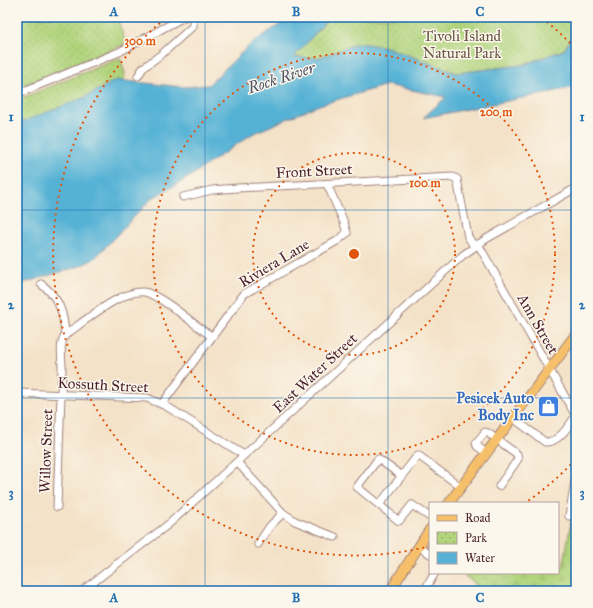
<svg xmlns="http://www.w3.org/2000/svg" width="593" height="608" viewBox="0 0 593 608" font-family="'IM FELL Great Primer',serif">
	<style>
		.wetland { fill: url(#wetland-marsh); stroke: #7e7a54 }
		.park { fill: url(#park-dots); stroke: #7e7a54 }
		.water { fill: #57b2d5; stroke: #506880 }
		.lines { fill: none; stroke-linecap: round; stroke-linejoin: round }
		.minor-casing { stroke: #9f807a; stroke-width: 9 }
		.major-casing { stroke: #9f807a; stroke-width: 11 }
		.minor { stroke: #fff; stroke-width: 7 }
		.major { stroke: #f6c06b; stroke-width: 9 }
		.grid { fill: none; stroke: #1f6fb2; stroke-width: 1; stroke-opacity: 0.55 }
		.ring { fill: none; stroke: #e0560e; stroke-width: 2; stroke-dasharray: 2 4 }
		.labels { text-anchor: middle; stroke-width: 3; stroke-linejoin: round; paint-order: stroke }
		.park-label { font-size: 15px; fill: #695543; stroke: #fbf7ec }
		.street-label { font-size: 15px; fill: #4a1f2b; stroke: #fbf7ec }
		.shop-label { font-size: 15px; font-weight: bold; fill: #366cbe; stroke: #fbf7ec; text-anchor: end }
		.water-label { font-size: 16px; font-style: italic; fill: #4f5266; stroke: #fbf7ec }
		.centre { fill: #e0560e; stroke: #fbf7ec; stroke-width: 2 }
		.ring-label { font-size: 12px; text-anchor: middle; font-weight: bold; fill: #e0560e; stroke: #fbf7ec; stroke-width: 3; stroke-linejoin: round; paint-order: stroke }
		.neatline { fill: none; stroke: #1f6fb2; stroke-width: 1.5 }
		.grid-label { font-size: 13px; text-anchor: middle; font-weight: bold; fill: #1f6fb2 }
	</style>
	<defs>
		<pattern id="wetland-marsh" width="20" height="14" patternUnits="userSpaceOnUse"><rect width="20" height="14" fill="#b1d47c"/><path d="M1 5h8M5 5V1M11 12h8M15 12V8" fill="none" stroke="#9ab66b"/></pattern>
		<pattern id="park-dots" width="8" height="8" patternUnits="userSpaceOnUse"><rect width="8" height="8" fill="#b1d47c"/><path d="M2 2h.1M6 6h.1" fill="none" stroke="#9ab66b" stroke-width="1.8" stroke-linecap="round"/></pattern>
	</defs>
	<rect width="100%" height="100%" fill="#fbf7ec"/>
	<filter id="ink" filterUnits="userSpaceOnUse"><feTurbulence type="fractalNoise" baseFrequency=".025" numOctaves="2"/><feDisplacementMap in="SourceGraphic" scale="8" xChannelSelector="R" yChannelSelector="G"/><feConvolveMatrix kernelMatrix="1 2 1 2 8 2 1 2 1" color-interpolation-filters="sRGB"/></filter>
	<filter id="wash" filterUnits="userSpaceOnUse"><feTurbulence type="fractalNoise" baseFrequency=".012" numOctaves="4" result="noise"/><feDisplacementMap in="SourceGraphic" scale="16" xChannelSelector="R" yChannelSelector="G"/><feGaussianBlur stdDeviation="0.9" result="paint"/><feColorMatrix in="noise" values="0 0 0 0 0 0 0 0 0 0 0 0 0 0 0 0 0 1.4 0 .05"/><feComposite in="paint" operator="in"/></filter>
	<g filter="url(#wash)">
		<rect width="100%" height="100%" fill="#f4e2c8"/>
		<polygon class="wetland" points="576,494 576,591 472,591 476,584 461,573 558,573 558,565 563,568"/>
		<g class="park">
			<polygon points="17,17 117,17 126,44 17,88"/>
			<polygon points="330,17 576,17 576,29 564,50 522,65 456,73 386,47 359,43 317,58 293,57"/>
			<polygon points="120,58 125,73 123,89 17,159 17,100"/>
		</g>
		<polygon class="water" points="292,17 330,17 294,57 317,58 359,43 386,47 456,73 522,65 564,50 576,29 576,87 423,118 446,97 387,85 319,105 252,134 183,181 152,198 94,259 80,266 17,285 17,124 83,98 116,80 184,87 208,85 253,42"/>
	</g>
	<g filter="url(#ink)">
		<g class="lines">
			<defs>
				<g id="minor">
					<polyline points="138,76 143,68 163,53 193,26 193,17"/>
					<polyline points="17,94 119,52 184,17"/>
					<polyline points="183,197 212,190 237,188 453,177 457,179 468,237 474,246"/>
					<polyline points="478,244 576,416"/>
					<path d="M41 284C59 297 64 313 65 335"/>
					<polyline points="17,393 147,398 166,406 244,455"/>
					<polyline points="162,404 244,294 337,241 347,233 343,220 327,184"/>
					<path d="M513 418 545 442C559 443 568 426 576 416"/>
					<polyline points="486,453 477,446 476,443 485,432 488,433 517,454 518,459 499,486"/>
					<polyline points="237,462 283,513 295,521 335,537"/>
					<polyline points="402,476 378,459 357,487 399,521 412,505 430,517"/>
					<polyline points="379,505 418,455 461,487"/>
					<path d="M57 507 62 367C62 356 59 344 65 335 84 322 126 285 148 293 167 300 193 324 211 336"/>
					<polyline points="569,516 576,476"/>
					<polyline points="258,544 270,526 283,513"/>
					<polyline points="419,546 430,554"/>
					<polyline points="82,591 170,523 463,255 486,239 576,188"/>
					<polyline points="424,591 435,573"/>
				</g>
				<g id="major">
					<polyline points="449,503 576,334"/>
					<polyline points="390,591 430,529"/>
				</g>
			</defs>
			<use href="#minor" class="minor-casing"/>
			<use href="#major" class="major-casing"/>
			<use href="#minor" class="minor"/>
			<use href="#major" class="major"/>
		</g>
	</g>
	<path class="grid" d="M205 17V591M388 17V591M17 210H576M17 398H576"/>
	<g class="ring">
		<circle cx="354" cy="254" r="101"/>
		<circle cx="354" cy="254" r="201"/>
		<path d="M575 460A302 302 0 0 1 525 503M430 546A302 302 0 0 1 166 18M542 18A302 302 0 0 1 575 48"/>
	</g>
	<defs>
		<symbol id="shop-square" viewBox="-11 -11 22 22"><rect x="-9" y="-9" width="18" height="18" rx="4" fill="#3f7fe0" stroke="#fbf7ec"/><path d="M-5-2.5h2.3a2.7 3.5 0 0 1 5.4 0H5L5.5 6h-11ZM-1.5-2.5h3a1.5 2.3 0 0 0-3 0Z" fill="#fff"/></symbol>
	</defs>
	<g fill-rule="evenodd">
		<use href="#shop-square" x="536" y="394" width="25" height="25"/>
	</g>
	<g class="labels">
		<g class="park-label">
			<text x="462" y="41">Tivoli Island<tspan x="462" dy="17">Natural Park</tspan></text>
		</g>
		<g class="street-label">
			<text transform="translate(314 171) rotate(-3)" y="5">Front Street</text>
			<text transform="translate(274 263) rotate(-31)" y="5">Riviera Lane</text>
			<text transform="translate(538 324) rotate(60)" y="5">Ann Street</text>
			<text transform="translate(315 373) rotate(-43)" y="5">East Water Street</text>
			<text transform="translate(103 385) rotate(3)" y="5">Kossuth Street</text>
			<text transform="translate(46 451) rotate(-88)" y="5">Willow Street</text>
		</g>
		<g class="shop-label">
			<text x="534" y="403">Pesicek Auto<tspan x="534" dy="17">Body Inc</tspan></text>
		</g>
		<g class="water-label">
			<text transform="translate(281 77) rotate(-18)" y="6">Rock River</text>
		</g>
	</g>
	<circle cx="354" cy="254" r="6" class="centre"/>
	<g class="ring-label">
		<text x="140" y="45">300 m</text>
		<text x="496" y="116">200 m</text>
		<text x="425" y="187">100 m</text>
	</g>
	<rect width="593" height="608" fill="none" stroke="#fbf7ec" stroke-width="44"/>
	<rect x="429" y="502" width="130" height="72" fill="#fbf7ec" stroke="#b4a19f"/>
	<rect x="437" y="515" width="20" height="6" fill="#f6c06b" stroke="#b4a19f"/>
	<text x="465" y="522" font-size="12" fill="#4a1f2b">Road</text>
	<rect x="437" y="532" width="20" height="12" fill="url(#park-dots)" stroke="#b4a19f"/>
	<text x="465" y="542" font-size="12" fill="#4a1f2b">Park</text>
	<rect x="437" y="552" width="20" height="12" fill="#57b2d5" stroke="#b4a19f"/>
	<text x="465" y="562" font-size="12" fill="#4a1f2b">Water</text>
	<rect x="22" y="22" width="549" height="564" class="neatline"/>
	<g class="grid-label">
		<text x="114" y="16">A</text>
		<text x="296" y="16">B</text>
		<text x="480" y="16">C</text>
		<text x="11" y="121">1</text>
		<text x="582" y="121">1</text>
		<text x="11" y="309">2</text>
		<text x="582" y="309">2</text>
		<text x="11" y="497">3</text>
		<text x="582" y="497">3</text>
		<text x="114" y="602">A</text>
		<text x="296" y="602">B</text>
		<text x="480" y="602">C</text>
	</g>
</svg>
